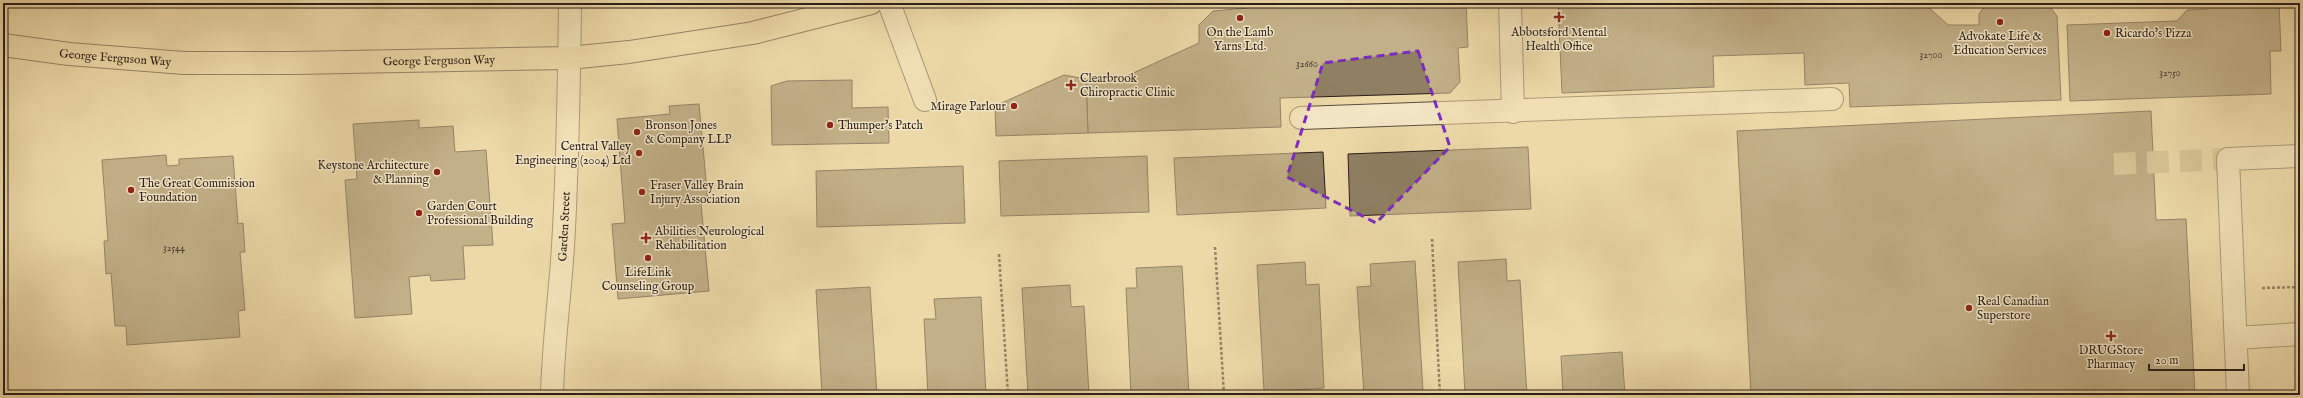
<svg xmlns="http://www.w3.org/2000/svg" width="2303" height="398" viewBox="0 0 2303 398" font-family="'IM FELL English',serif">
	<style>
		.building { fill: #8f7f63; stroke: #2a1e19 }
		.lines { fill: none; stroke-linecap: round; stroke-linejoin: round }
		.minor-tunnel { stroke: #c6b48b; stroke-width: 22; stroke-dasharray: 22 11; stroke-linecap: butt }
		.minor-casing { stroke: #5b4d3d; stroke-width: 24 }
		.major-casing { stroke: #2a1e19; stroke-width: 24 }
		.path { stroke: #2a1e19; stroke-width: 2.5; stroke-dasharray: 3 2; stroke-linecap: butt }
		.minor { stroke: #f3e6c6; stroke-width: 22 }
		.major { stroke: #edd9a8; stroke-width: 22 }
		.marked { fill: none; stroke: #7b2cbf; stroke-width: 3; stroke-dasharray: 8 5; stroke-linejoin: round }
		.poi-dot { fill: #8f2418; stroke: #f3e6c6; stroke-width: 1.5 }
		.labels { text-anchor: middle; stroke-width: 3; stroke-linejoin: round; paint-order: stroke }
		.number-label { font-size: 10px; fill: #43362c }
		.poi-label { font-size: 12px; fill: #2a1e19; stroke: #f3e6c6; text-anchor: start }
		.street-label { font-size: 12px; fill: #2a1e19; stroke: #f3e6c6 }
	</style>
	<rect width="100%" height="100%" fill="#edd9a8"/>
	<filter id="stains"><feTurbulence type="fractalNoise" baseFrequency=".005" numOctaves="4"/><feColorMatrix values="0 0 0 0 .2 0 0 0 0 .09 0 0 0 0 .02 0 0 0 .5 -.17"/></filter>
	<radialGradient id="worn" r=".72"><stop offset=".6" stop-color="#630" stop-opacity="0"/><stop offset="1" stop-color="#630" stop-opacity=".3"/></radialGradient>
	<g class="building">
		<polygon points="1248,3 1466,3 1468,47 1458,48 1460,82 1450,93 1280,98 1281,127 1088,133 1086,79 1120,79 1199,43 1199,25 1213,11 1248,8"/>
		<polygon points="1558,3 1924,3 1948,25 1979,25 1979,14 1987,3 2047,3 2057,16 2061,100 1850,107 1849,83 1805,85 1804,53 1713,56 1714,87 1562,93"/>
		<polygon points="2208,3 2279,3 2281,51 2270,51 2271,94 2070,101 2067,25 2177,21 2187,10 2208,9"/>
		<polygon points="1064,75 1086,79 1088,133 996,136 995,106"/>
		<polygon points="852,80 852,108 888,107 889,143 772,145 771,86 787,81"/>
		<polygon points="699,104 708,202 701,203 709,291 618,299 612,224 625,223 617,119 670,114 669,106"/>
		<polygon points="2151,111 2156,220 2186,219 2195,395 1751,395 1737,131"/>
		<polygon points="419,120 419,128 453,126 455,152 486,150 493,245 463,246 465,279 431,281 430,275 409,277 412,314 355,318 345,180 357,179 353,124"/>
		<polygon points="1528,147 1531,209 1350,216 1348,154"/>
		<polygon points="1323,152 1326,208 1177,215 1174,158"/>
		<polygon points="166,155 167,166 179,165 179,159 233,156 238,224 243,223 245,252 240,252 245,310 238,311 240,337 127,345 126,326 115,326 111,273 106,274 105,258 104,241 108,241 102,160"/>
		<polygon points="1147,156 1149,212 1001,216 999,161"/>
		<polygon points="963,166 965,223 817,227 816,171"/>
		<polygon points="1506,259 1507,281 1520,280 1527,395 1465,395 1458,262"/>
		<polygon points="1415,261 1423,391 1364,395 1357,287 1371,286 1370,264"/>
		<polygon points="1305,262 1306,285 1319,284 1324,388 1264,392 1257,265"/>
		<polygon points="1182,266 1189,395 1131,395 1126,288 1137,288 1136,268"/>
		<polygon points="1070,285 1071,307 1084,306 1089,395 1028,395 1022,288"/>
		<polygon points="870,287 877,395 822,395 816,290"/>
		<polygon points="981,297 986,395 928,395 924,319 936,319 934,299"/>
		<polygon points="1622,352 1625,395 1563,395 1561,356"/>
	</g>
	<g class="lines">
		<polyline class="minor-tunnel" points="2114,164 2228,159"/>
		<defs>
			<g id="minor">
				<polyline points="889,3 925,100"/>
				<polyline points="1510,3 1513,112"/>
				<polyline points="1301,118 1832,99"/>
				<polyline points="2236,338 2300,334"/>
				<path id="s1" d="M552 395C553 345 560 296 563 246 568 165 569 84 570 3"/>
				<polyline points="2238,395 2228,159 2300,156"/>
			</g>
			<g id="major">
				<path id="s2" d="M3 45 69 54 184 63H294L569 58 629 52 753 33 871 3"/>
			</g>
		</defs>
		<use href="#minor" class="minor-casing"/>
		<use href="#major" class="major-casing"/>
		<g class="path">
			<polyline points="1432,239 1440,395"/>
			<polyline points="1215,247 1224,395"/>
			<polyline points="999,254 1008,395"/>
			<polyline points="2262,288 2300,287"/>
		</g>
		<use href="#minor" class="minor"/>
		<use href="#major" class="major"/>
	</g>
	<path d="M0 0H2303V398H0ZM1418 51 1450 147 1376 223 1287 177 1323 63Z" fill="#edd9a8" fill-opacity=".55" fill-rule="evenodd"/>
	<path class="marked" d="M1418 51 1450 147 1376 223 1287 177 1323 63Z"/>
	<g class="poi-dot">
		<path d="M1557 11h4v4h4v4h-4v4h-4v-4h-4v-4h4z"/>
		<circle cx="1240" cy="18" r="4"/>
		<circle cx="2000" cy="22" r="4"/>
		<circle cx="2107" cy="33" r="4"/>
		<path d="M1069 79h4v4h4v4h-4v4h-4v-4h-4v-4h4z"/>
		<circle cx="1014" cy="106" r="4"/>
		<circle cx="830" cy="125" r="4"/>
		<circle cx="637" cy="132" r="4"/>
		<circle cx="639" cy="153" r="4"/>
		<circle cx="437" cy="172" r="4"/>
		<circle cx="131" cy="190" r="4"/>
		<circle cx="642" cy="192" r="4"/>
		<circle cx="419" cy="213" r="4"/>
		<path d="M644 232h4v4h4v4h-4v4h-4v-4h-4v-4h4z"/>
		<circle cx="648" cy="258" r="4"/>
		<circle cx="1969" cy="308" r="4"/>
		<path d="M2109 330h4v4h4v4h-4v4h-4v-4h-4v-4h4z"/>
	</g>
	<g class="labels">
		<g class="number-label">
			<text x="1931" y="58">32700</text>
			<text x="1307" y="67">32660</text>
			<text x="2170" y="76">32750</text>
			<text x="174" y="251">32544</text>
		</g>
		<g class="poi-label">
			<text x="1240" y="36" text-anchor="middle">On the Lamb<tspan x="1240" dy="14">Yarns Ltd.</tspan></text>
			<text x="1559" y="36" text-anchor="middle">Abbotsford Mental<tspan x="1559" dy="14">Health Office</tspan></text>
			<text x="2115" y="37">Ricardo's Pizza</text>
			<text x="2000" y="40" text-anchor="middle">Advokate Life &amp;<tspan x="2000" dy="14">Education Services</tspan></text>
			<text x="1080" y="82">Clearbrook<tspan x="1080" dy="14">Chiropractic Clinic</tspan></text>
			<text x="1006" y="110" text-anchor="end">Mirage Parlour</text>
			<text x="645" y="129">Bronson Jones<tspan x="645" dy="14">&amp; Company LLP</tspan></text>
			<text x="838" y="129">Thumper's Patch</text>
			<text x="631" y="150" text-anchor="end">Central Valley<tspan x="631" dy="14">Engineering (2004) Ltd</tspan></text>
			<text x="429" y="169" text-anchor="end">Keystone Architecture<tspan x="429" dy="14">&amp; Planning</tspan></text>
			<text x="139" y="187">The Great Commission<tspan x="139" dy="14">Foundation</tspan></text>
			<text x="650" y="189">Fraser Valley Brain<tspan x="650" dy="14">Injury Association</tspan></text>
			<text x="427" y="210">Garden Court<tspan x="427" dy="14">Professional Building</tspan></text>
			<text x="655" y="235">Abilities Neurological<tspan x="655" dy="14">Rehabilitation</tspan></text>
			<text x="648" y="276" text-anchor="middle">LifeLink<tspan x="648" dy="14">Counseling Group</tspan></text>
			<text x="1977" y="305">Real Canadian<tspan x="1977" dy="14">Superstore</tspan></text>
			<text x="2111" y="354" text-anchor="middle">DRUGStore<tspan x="2111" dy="14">Pharmacy</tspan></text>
		</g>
		<g class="street-label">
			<text dy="4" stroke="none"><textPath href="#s2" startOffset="113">George Ferguson Way</textPath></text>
			<text dy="4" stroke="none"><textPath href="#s2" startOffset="437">George Ferguson Way</textPath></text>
			<text dy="4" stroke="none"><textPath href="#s1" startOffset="169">Garden Street</textPath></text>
		</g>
	</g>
	<rect width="2303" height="398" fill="none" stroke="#edd9a8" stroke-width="16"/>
	<rect x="4" y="4" width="2295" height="390" fill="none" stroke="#2a1e19" stroke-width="2"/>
	<rect x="8" y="8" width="2287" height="382" fill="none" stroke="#2a1e19"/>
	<path d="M2149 364v6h95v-6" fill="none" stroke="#2a1e19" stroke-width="2"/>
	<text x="2155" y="364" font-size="12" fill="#2a1e19" stroke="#f3e6c6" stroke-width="3" paint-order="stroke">20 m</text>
	<rect width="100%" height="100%" filter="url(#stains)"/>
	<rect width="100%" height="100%" fill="url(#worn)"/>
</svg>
